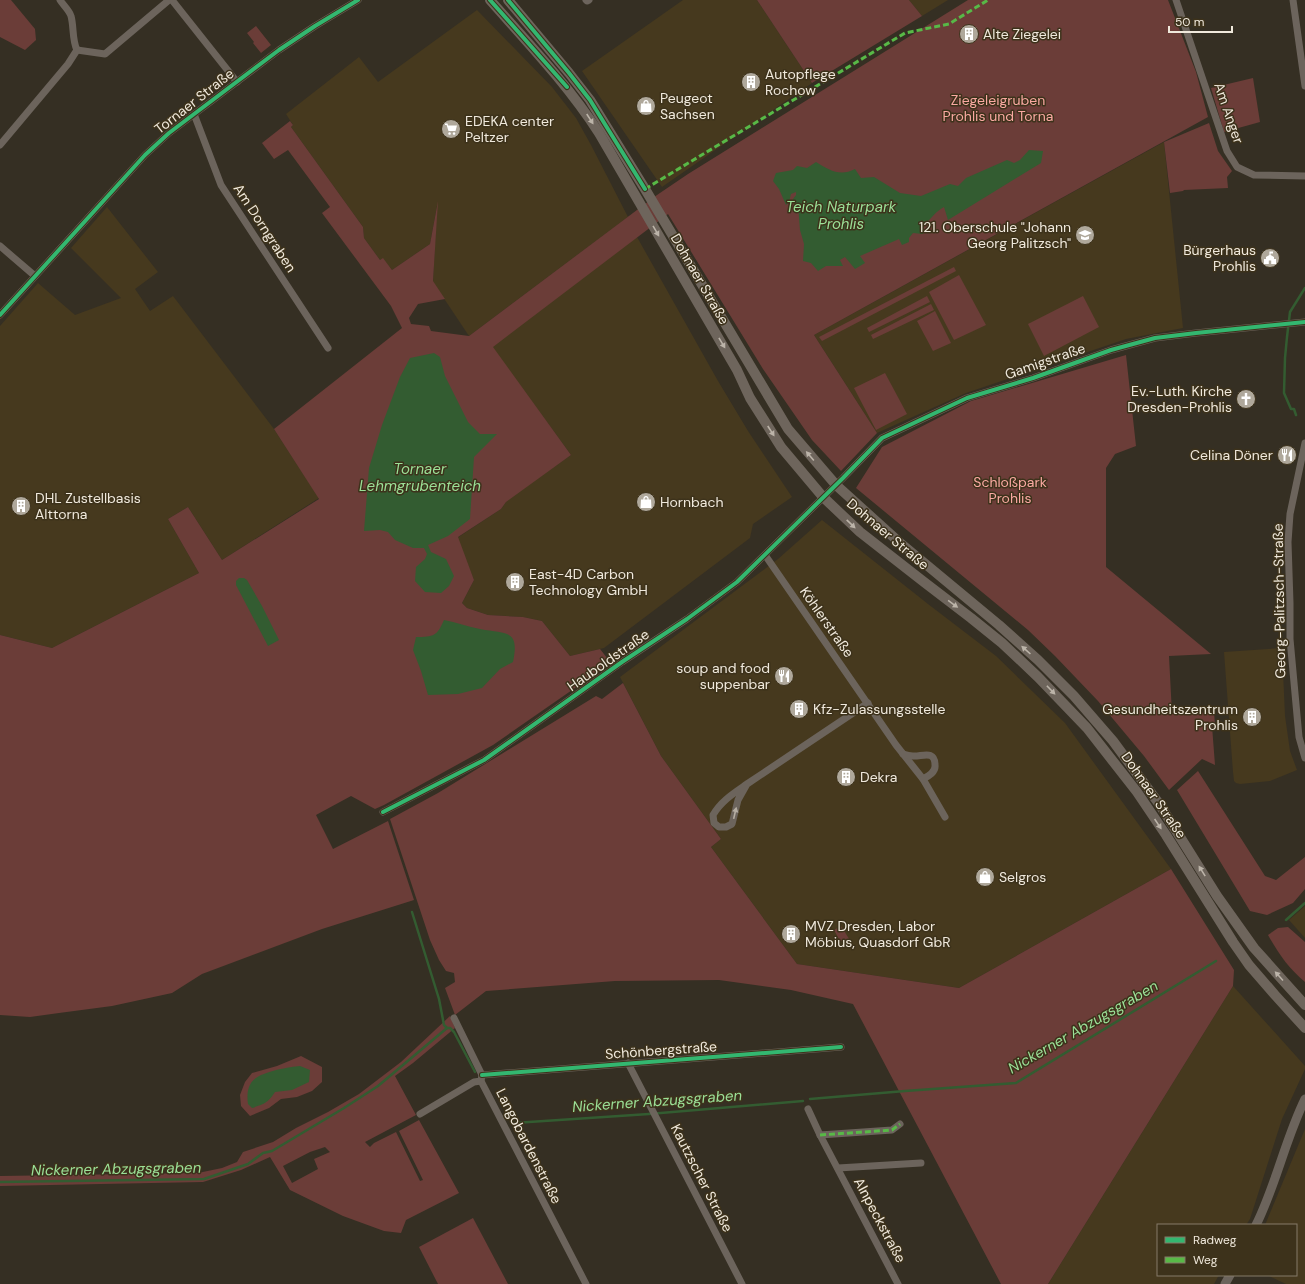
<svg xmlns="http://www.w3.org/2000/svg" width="1305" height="1284" viewBox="0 0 1305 1284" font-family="'DM Sans',sans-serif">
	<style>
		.built { fill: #46391e }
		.green { fill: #6b3d38; fill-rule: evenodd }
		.water { fill: #335c31 }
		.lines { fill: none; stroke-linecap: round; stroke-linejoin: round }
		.stream { stroke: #335c31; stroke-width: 2.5 }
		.minor { stroke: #6c645c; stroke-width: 7 }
		.tertiary { stroke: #6c645c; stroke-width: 9 }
		.secondary { stroke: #6e655c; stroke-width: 10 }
		.quiet { stroke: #58b947; stroke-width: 3; stroke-dasharray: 6 3; stroke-linecap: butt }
		.cycleway-casing { stroke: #3d321b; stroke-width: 6 }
		.cycleway { stroke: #33b770; stroke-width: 4 }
		.oneway { fill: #bcb4a9 }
		.oneway2 { fill: #b5ada2 }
		.labels { text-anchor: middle; stroke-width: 3; stroke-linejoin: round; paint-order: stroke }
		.poi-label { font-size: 14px; fill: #f0e9dc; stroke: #3d321b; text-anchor: start }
		.park-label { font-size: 14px; fill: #faa9a2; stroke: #3d321b }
		.street-label { font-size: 14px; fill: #f0e9dc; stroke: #3d321b }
		.water-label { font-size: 15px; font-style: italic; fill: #9be097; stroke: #3d321b }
	</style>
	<rect width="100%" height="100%" fill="#352f23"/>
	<g class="built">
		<polygon points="683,0 757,0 812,83 662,187 582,71"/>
		<polygon points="909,0 948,0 922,16"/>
		<polygon points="477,10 552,87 576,118 591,145 628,217 469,336 433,282 437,206 430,244 392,270 383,259 380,260 364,238 363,227 291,127 293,125 286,114 359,57 378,82"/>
		<polygon points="1164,142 1183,328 1126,339 966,393 877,433 814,335"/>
		<polygon points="107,207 158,272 135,289 150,311 173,296 274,429 319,498 222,560 188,507 168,519 199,573 52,648 0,635 0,326 38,283 75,315 121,298 71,248"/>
		<polygon points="637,237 718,381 748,431 792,497 753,524 750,538 604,648 570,656 542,621 523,617 488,615 467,608 462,603 474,580 457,538 501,509 508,499 571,455 492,347"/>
		<polygon points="822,520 928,604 996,656 1065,723 1171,869 959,988 797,964 711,847 721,839 661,756 620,677 778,559"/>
		<polygon points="1282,648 1285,716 1290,751 1297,770 1270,781 1240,784 1236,783 1234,781 1233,772 1224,652"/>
		<polygon points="1305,906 1305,938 1289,920"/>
		<polygon points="1233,986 1305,1066 1305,1069 1282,1119 1250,1219 1246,1225 1158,1225 1158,1275 1219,1275 1214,1284 1048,1284"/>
		<polygon points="1305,1129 1305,1284 1286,1284 1267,1275 1296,1275 1296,1225 1265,1225"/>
	</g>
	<g class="green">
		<polygon points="0,0 11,0 35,29 36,40 25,50 0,37"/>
		<polygon points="757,0 909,0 922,16 812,83"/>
		<polygon points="968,0 1168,0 1196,72 1208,117 814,335 877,433 841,471 812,440 763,369 668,214 493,347 571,455 506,502 501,509 458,537 474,580 462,603 467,608 488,615 523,617 542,621 570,656 600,649 611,663 493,745 384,805 375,809 351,796 316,815 333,849 388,821 414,900 322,929 202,974 172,993 112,1006 59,1013 30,1017 0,1015 0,635 52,648 199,573 168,519 188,507 222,560 319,499 274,429 402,328 391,306 322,213 330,207 288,150 274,159 262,143 290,121 293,125 291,127 363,227 364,238 380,260 383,258 392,270 430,244 438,201 433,281 445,299 418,304 409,318 411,324 429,326 431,331 469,336 657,195 688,174"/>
		<polygon points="256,26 271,45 261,53 253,43 254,42 247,33"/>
		<polygon points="1253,78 1260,122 1224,132 1211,88"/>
		<polygon points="1209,123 1218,151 1232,171 1227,177 1228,188 1184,190 1183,191 1170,193 1164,142"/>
		<polygon points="954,267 956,271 822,341 819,337"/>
		<polygon points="959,275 986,325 954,340 929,292"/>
		<polygon points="927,296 930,302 869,332 867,328"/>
		<polygon points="1083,296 1099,327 1044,356 1028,324"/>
		<polygon points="931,304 934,310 873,339 871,335"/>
		<polygon points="935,311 951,343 933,351 917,321"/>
		<polygon points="1126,355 1136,446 1115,454 1106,468 1106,567 1211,654 1169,656 1172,714 1214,712 1215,725 1212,726 1215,765 1202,759 1169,790 1144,756 1098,701 1055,656 1028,630 856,488 882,447 971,401"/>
		<polygon points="885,373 907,414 876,430 854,388"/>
		<polygon points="623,683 661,756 721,839 711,847 797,964 959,988 1171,869 1234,970 1233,986 1048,1284 1001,1284 853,1004 791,990 719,980 615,981 486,991 455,1015 445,988 455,982 454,973 446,971 439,960 430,940 390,819 438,793 596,696 602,699"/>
		<polygon points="1198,771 1265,876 1276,880 1305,857 1305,889 1293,903 1267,915 1250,911 1177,790"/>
		<polygon points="841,926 851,942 840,941 834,930"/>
		<path d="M1288 927 1305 942V982C1289 969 1278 953 1268 935L1278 928Z"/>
		<path d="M450 1016 455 1028 413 1063 395 1076 416 1115 365 1142 370 1147 374 1143 396 1132 420 1181 423 1180 399 1131 419 1120 459 1193 406 1220 401 1233 384 1231 343 1216 290 1190 270 1157 241 1170 203 1182 0 1186V1176L198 1173 222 1168 237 1162 243 1152 273 1142 296 1128 328 1112 359 1094 401 1062ZM325 1147 330 1152 314 1159 318 1169 292 1183 283 1166 310 1152Z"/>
		<polygon points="301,1056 322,1067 322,1082 312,1091 297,1097 281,1099 269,1108 250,1116 241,1106 240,1095 245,1082 252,1073 277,1066"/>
		<polygon points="473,1218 508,1284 438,1284 419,1247"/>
	</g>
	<g class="water">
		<path d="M1029 150 1043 151 1041 163 948 220 944 207C936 211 931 219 924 225L923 234 913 233 909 238V242L902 245 899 239 860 256 865 263 855 269 845 257 840 260 843 266H826L818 271 811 263 803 261 804 244 800 230 798 205 794 204 793 199 796 195V192L791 194 789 202 786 205 779 189 773 181 776 173 793 170 797 166 807 168 816 162C829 170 840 177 855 169L861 178 874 177 900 193 921 196 950 184 958 186 966 178 1007 160 1014 163 1020 160Z"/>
		<polygon points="434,353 440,357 445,376 468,422 480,434 497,434 474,457 470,519 448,536 428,545 431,552 446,559 454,576 449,586 441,593 425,592 415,581 416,567 425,559 427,554 424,548 413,548 395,540 388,532 380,530 364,531 369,468 382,425 400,377 410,358"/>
		<polygon points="239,578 244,578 247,580 262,606 279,640 268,646 236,585 236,581"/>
		<path d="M444 620C456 622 468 627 480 629 506 634 520 629 513 662L500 669 482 688 458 694 428 695 421 671 413 650 416 637C434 637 437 636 444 620Z"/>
		<path d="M300 1066 310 1070 309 1082 292 1090 275 1092C268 1103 264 1104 252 1108L248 1104C247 1097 247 1089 251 1083 257 1072 289 1067 300 1066Z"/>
	</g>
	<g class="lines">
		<g class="stream">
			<polyline points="1296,415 1294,409 1291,409 1284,393 1285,358 1287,337 1290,312 1305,288"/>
			<polyline points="412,912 439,999 444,1025 447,1028"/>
			<polyline points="1286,920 1305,903"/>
			<polyline points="810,1099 905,1091 1016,1083 1216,961"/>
			<polyline points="514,1123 649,1114 803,1101"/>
			<polyline points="0,1182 204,1179 248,1164 263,1153 272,1151 344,1108 378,1086 447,1028 450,1028 454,1032 475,1072"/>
		</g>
		<g class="minor">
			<polyline points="172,0 237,82"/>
			<polyline points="586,0 587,1 589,0"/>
			<polyline points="1176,0 1227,151 1237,167 1254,175 1305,176"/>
			<polyline points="1293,0 1305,86"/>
			<polyline points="77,50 105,54 169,0"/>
			<polyline points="194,114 221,185 328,348"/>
			<path d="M0 145 68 64 77 50C72 40 74 27 71 16 69 10 63 5 60 0"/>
			<polyline points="0,246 35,276"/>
			<polyline points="0,315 145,155 169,133 279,50 315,26 358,0"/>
			<polyline points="1305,443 1290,514 1288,542 1290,603 1290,639 1299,737 1305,758"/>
			<polyline points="765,555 896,745 923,779 945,817"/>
			<path d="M903 754C906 755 909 756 913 756 921 757 935 749 935 765 936 772 929 776 923 779"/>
			<path d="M747 784 738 800 732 824 726 827H719L714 823 713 815C721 801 734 793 747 784L868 703"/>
			<polyline points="383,812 484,760 622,662 687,619 737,582 843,478 882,438 967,398 1033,378 1111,350 1155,338 1196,333 1305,322"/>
			<polyline points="454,1018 482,1075 481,1081 586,1284"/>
			<polyline points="628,1063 742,1284"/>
			<polyline points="482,1075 841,1047"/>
			<polyline points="808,1109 820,1135 898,1284"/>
			<polyline points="420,1114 474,1082 481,1081"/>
			<polyline points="820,1135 892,1130 900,1124"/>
			<polyline points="838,1168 921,1163"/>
		</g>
		<g class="tertiary">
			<path d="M1256 1225C1276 1185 1285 1140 1305 1099"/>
			<polyline points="1225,1284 1230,1275"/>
		</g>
		<g class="secondary">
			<path d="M490 0C528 43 568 85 599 133L737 370 750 398 781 447 823 497 860 532 924 582 971 618 1002 643 1038 677 1087 728 1137 792 1166 835 1233 942 1249 965 1275 995 1305 1028"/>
			<polyline points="508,0 569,73 590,100 645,189 788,429 836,485 899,542 999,625 1038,660 1074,696 1113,741 1160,805 1217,896 1254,948 1305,1005"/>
		</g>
		<g class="quiet">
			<polyline points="645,189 905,33 949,24 988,0"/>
			<polyline points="820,1135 892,1130 900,1124"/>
		</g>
		<defs>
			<g id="cycleway">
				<polyline points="490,0 567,87"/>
				<polyline points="508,0 569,73 590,100 645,189"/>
				<polyline points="0,315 145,155 169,133 279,50 315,26 358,0"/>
				<polyline points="383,812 484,760 622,662 687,619 737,582 843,478 882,438 967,398 1033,378 1111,350 1155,338 1196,333 1305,322"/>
				<polyline points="482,1075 841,1047"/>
			</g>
		</defs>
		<use href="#cycleway" class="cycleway-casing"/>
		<use href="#cycleway" class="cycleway"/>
	</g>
	<defs><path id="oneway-solid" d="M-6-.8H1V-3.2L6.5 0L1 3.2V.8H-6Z"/></defs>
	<g class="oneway">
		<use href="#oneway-solid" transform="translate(590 119) rotate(57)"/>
		<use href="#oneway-solid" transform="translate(656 231) rotate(60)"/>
		<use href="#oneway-solid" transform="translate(722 343) rotate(59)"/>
		<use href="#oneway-solid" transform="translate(771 431) rotate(57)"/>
		<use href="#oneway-solid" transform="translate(810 456) rotate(-130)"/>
		<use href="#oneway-solid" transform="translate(851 524) rotate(44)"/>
		<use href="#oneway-solid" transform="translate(953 604) rotate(36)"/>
		<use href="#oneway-solid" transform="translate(1026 650) rotate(-138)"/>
		<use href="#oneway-solid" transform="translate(1051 690) rotate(46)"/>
		<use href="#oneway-solid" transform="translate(1158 824) rotate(56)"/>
		<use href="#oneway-solid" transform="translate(1202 871) rotate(-122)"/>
		<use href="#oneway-solid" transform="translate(1279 976) rotate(-132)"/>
	</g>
	<use class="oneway2" href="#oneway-solid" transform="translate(735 813) rotate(-77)"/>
	<defs>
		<symbol id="building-disc" viewBox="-11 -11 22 22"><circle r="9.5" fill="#afa89b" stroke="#3d321b"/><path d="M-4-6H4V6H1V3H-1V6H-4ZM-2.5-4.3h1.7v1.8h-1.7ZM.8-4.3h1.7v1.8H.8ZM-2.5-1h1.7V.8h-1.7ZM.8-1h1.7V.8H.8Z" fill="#fff"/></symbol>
		<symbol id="shop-disc" viewBox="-11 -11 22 22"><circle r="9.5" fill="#afa89b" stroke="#3d321b"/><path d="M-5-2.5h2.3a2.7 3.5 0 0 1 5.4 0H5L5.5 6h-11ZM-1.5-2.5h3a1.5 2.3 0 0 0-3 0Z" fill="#fff"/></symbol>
		<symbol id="supermarket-disc" viewBox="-11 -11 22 22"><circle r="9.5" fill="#afa89b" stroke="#3d321b"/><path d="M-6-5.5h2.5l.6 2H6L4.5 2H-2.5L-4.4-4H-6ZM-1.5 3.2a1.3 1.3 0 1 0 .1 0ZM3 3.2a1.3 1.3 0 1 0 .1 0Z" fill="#fff"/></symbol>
		<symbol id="school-disc" viewBox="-11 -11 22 22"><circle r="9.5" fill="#afa89b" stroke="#3d321b"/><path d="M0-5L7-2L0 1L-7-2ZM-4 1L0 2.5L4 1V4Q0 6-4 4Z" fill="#fff"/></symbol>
		<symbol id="civic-disc" viewBox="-11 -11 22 22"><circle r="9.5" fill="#afa89b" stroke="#3d321b"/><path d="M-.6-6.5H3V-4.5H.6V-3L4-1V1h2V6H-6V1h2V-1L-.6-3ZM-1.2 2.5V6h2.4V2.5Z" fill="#fff"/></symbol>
		<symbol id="church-disc" viewBox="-11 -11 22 22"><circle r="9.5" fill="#afa89b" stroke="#3d321b"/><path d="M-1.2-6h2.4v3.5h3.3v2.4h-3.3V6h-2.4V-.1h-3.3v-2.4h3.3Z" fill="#fff"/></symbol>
		<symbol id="restaurant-disc" viewBox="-11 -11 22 22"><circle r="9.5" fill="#afa89b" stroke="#3d321b"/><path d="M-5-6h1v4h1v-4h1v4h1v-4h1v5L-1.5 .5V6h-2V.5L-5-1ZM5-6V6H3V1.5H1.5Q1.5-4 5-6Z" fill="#fff"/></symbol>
	</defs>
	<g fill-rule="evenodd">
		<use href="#building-disc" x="958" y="23" width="22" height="22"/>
		<use href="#building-disc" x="740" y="71" width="22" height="22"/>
		<use href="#shop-disc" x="635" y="95" width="22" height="22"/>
		<use href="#supermarket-disc" x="440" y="118" width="22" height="22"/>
		<use href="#school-disc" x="1074" y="224" width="22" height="22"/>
		<use href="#civic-disc" x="1259" y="247" width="22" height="22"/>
		<use href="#church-disc" x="1235" y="388" width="22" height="22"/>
		<use href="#restaurant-disc" x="1276" y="444" width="22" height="22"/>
		<use href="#shop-disc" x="635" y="491" width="22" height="22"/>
		<use href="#building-disc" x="10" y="495" width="22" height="22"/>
		<use href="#building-disc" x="504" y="571" width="22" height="22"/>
		<use href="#restaurant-disc" x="773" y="665" width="22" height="22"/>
		<use href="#building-disc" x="788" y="698" width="22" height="22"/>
		<use href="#building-disc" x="1241" y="706" width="22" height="22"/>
		<use href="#building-disc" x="835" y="766" width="22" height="22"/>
		<use href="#shop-disc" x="974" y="866" width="22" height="22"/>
		<use href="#building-disc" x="780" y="923" width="22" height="22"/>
	</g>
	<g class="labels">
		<g class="poi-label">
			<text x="983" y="39">Alte Ziegelei</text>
			<text x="765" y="79">Autopflege<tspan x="765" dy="16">Rochow</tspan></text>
			<text x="660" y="103">Peugeot<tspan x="660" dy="16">Sachsen</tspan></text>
			<text x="465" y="126">EDEKA center<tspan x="465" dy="16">Peltzer</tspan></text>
			<text x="1071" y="232" text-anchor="end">121. Oberschule "Johann<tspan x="1071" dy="16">Georg Palitzsch"</tspan></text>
			<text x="1256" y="255" text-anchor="end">Bürgerhaus<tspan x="1256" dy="16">Prohlis</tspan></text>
			<text x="1232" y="396" text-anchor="end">Ev.-Luth. Kirche<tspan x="1232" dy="16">Dresden-Prohlis</tspan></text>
			<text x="1273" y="460" text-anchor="end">Celina Döner</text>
			<text x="35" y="503">DHL Zustellbasis<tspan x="35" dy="16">Alttorna</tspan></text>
			<text x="660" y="507">Hornbach</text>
			<text x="529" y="579">East-4D Carbon<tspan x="529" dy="16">Technology GmbH</tspan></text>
			<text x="770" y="673" text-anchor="end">soup and food<tspan x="770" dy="16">suppenbar</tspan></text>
			<text x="813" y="714">Kfz-Zulassungsstelle</text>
			<text x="1238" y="714" text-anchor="end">Gesundheitszentrum<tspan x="1238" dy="16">Prohlis</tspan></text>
			<text x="860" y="782">Dekra</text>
			<text x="999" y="882">Selgros</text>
			<text x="805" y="931">MVZ Dresden, Labor<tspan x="805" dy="16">Möbius, Quasdorf GbR</tspan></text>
		</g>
		<g class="park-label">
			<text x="998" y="105">Ziegeleigruben<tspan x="998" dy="16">Prohlis und Torna</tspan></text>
			<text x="1010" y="487">Schloßpark<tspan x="1010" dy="16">Prohlis</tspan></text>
		</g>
		<g class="street-label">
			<text transform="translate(194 101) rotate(-38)" y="5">Tornaer Straße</text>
			<text transform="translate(1229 113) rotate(71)" y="5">Am Anger</text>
			<text transform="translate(265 228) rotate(57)" y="5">Am Dorngraben</text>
			<text transform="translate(700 279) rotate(60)" y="5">Dohnaer Straße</text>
			<text transform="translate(1045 361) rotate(-19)" y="5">Gamigstraße</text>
			<text transform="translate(888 534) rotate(40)" y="5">Dohnaer Straße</text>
			<text transform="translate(1279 601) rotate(-91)" y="5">Georg-Palitzsch-Straße</text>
			<text transform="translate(827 622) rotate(55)" y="5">Köhlerstraße</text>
			<text transform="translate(608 660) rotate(-35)" y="5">Hauboldstraße</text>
			<text transform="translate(1154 795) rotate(55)" y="5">Dohnaer Straße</text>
			<text transform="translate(661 1050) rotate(-4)" y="5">Schönbergstraße</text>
			<text transform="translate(529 1146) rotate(63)" y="5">Langobardenstraße</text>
			<text transform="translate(702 1178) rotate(63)" y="5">Kautzscher Straße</text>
			<text transform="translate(880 1220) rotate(62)" y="5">Alnpeckstraße</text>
		</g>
		<g class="water-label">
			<text x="841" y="212">Teich Naturpark<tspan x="841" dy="17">Prohlis</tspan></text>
			<text x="420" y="474">Tornaer<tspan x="420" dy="17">Lehmgrubenteich</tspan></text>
			<text transform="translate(1083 1027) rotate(-30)" y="5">Nickerner Abzugsgraben</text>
			<text transform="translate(657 1101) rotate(-4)" y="5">Nickerner Abzugsgraben</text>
			<text transform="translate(116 1169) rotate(-1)" y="5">Nickerner Abzugsgraben</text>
		</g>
	</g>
	<rect x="1157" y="1224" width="140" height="52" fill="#3d321b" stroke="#857b68"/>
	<rect x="1165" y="1237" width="20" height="6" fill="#33b770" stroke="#857b68"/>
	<text x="1193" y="1244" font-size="12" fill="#f0e9dc">Radweg</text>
	<rect x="1165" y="1257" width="20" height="6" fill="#58b947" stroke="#857b68"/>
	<text x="1193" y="1264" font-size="12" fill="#f0e9dc">Weg</text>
	<path d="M1169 26v6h63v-6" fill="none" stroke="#f0e9dc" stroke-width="2"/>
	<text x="1175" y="26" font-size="12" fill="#f0e9dc" stroke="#3d321b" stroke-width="3" paint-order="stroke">50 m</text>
</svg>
